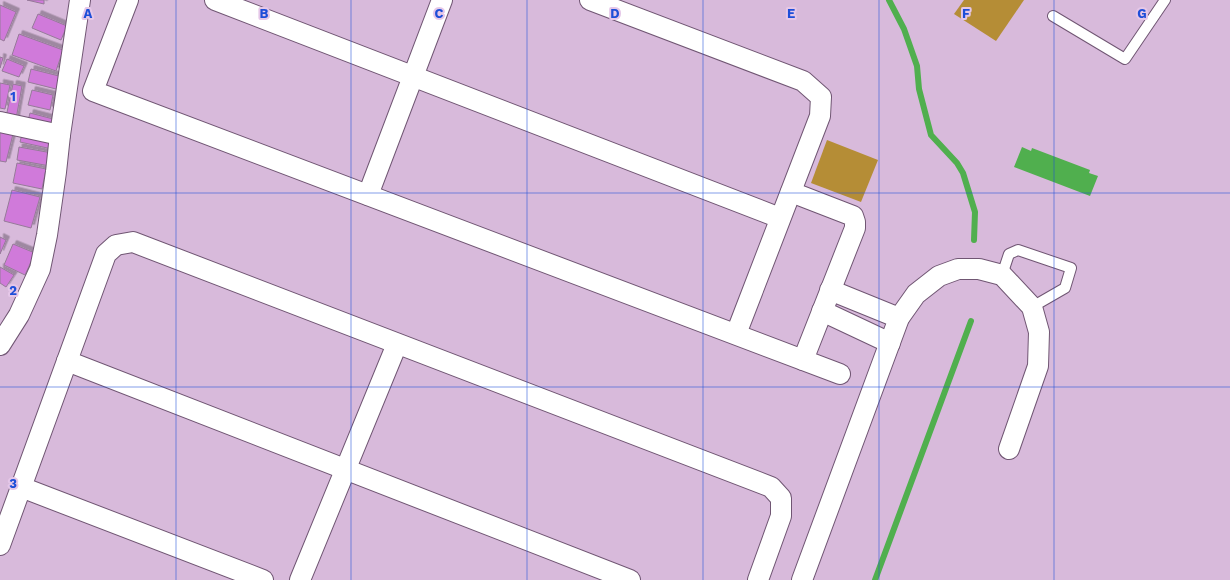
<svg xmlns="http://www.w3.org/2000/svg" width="1230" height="580" viewBox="0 0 1230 580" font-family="'Work Sans',sans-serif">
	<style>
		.green { fill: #b58d36 }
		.water { fill: #50af4e }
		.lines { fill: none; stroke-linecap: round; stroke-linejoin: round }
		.stream { stroke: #50af4e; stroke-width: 6 }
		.building { fill: #d07ada; stroke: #967a99; filter: url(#shadow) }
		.lane-casing { stroke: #705673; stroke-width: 12 }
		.street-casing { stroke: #705673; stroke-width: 22 }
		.lane { stroke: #fff; stroke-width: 10 }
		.street { stroke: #fff; stroke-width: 20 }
		.grid { fill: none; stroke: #1d4ed8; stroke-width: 1; stroke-opacity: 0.55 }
		.grid-label { font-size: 13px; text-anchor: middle; font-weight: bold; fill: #1d4ed8; stroke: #e5c7e8; stroke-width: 4; stroke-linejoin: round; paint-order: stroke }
	</style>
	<defs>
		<filter id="shadow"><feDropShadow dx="3.5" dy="-3.5" stdDeviation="0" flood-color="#0004"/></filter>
	</defs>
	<rect width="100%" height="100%" fill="#d8badb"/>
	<g class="green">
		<polygon points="964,0 1024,0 996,41 954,14"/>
		<polygon points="827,140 878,160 861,202 811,183"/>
	</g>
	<polygon class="water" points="1022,147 1031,151 1032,148 1090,170 1089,173 1098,176 1090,196 1014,167"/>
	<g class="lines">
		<g class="stream">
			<polyline points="889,0 904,29 917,66 919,89 931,135 957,163 963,173 975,212 974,240"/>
			<polyline points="875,580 971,321"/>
		</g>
	</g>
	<g class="building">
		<polygon points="27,0 44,0 44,4"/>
		<polygon points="0,5 16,12 4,41 0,39"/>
		<polygon points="38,14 67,26 61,40 32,28"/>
		<polygon points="19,34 63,50 56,71 12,55"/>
		<polygon points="0,57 3,58 0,68"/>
		<polygon points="7,59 24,66 19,77 2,71"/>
		<polygon points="31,69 63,77 60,90 28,82"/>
		<polygon points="0,83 10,85 5,109 0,108"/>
		<polygon points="13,84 22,86 16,119 6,117"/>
		<polygon points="32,90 53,95 50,110 28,105"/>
		<polygon points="30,113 57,120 54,131 27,125"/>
		<polygon points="23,130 55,137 52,149 20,142"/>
		<polygon points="0,131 13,134 6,162 0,161"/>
		<polygon points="19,147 52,153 50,166 17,160"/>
		<polygon points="17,163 46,169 42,189 13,183"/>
		<polygon points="12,190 40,197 31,228 4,221"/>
		<polygon points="0,237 6,240 0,254"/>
		<polygon points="13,244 35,253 25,275 4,265"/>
		<polygon points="0,267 14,275 6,287 0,283"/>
	</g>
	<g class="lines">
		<defs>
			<g id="lane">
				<polyline points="1053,16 1125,59 1165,0"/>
				<polyline points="1002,275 1009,254 1018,250 1071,268 1065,288 1032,307"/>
			</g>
			<g id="street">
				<polyline points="128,0 93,91 840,374"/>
				<polyline points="215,0 780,218"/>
				<polyline points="590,0 803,81 821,97 820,116 736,334"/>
				<polyline points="0,122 60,135"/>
				<polyline points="791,192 853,216 855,222 855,228 803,360"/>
				<polyline points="368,195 442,0"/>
				<polyline points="830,290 899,318"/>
				<polyline points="822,311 890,343"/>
				<polyline points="0,345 19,315 40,269 47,235 56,172 60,135 80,0"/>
				<polyline points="67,361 630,580"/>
				<polyline points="21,487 263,580"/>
				<polyline points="0,545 106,254 116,245 133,242 771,487 781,498 781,516 758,580"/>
				<polyline points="300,580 397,344"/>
				<polyline points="802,580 899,318 916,294 939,276 958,269 979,269 1002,275 1032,307 1039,332 1038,366 1009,449"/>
			</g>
		</defs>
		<use href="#lane" class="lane-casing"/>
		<use href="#street" class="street-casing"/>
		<use href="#lane" class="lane"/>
		<use href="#street" class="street"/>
	</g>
	<path class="grid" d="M176 0V580M351 0V580M527 0V580M703 0V580M879 0V580M1054 0V580M0 193H1230M0 387H1230"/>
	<g class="grid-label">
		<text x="88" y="18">A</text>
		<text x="264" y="18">B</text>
		<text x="439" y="18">C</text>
		<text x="615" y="18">D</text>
		<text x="791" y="18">E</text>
		<text x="966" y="18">F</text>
		<text x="1142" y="18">G</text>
		<text x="13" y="101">1</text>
		<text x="13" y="295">2</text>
		<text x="13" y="488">3</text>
	</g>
</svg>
